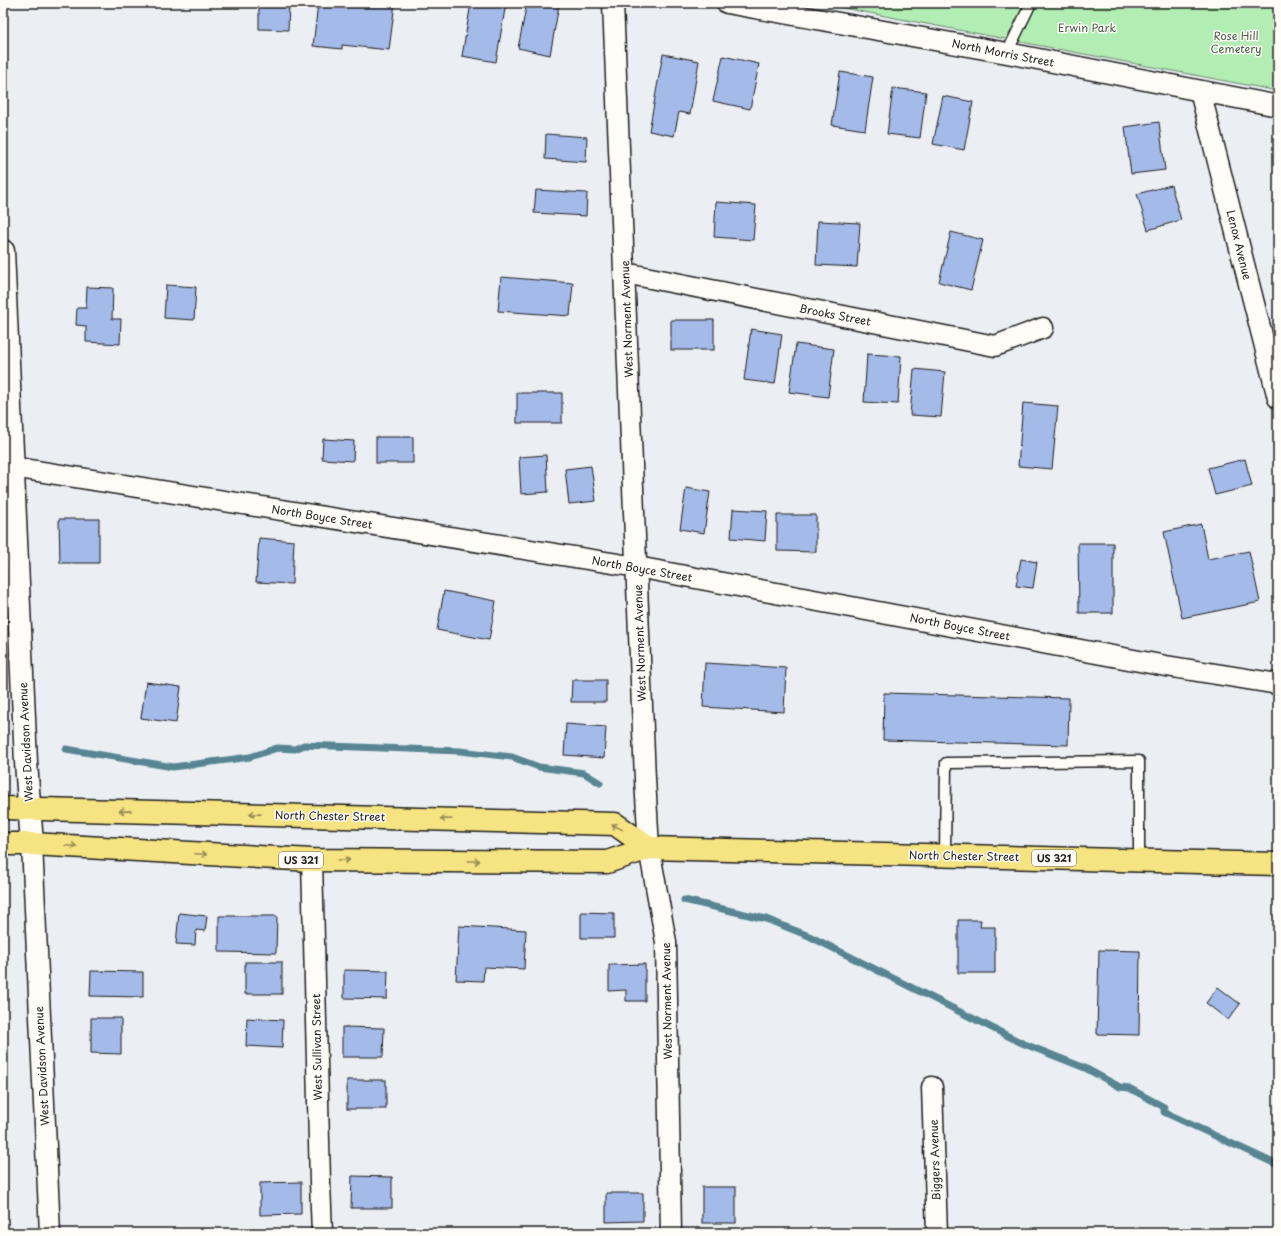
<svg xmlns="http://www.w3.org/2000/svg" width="1281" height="1236" viewBox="0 0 1281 1236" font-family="'Playpen Sans',sans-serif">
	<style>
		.green { fill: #b2eeb3; stroke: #678568 }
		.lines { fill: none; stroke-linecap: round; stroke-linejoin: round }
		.stream { stroke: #588592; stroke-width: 7 }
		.building { fill: #a4bae8; stroke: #1c1c1c }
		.service-casing { stroke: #1c1c1c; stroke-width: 13 }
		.minor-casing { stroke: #1c1c1c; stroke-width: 23 }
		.tertiary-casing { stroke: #1c1c1c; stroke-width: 25 }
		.primary-casing { stroke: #1c1c1c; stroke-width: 25 }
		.service { stroke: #fdfcf7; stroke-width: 10 }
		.minor { stroke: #fdfcf7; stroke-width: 20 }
		.tertiary { stroke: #fdfcf7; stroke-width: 22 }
		.primary { stroke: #f6e381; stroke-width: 22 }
		.oneway { stroke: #948954 }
		.labels { text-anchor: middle; stroke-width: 3; stroke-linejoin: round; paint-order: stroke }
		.shield { fill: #fdfcf7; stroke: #605f5e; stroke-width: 1 }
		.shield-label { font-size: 10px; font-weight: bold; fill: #1c1c1c }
		.park-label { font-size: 11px; fill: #495b49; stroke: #fdfcf7 }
		.street-label { font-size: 11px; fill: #1c1c1c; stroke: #fdfcf7 }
	</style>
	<rect width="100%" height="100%" fill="#ebeff4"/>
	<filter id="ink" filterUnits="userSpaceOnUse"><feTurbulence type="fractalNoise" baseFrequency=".025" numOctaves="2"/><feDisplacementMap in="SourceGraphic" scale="8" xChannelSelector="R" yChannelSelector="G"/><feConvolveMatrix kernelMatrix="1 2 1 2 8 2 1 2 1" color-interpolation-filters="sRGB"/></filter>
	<g filter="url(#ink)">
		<polygon class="green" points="817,3 1278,3 1278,91"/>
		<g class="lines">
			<g class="stream">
				<polyline points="66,749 173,767 250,757 277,748 295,749 304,745 460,751 512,757 539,767 584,773 600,783"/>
				<polyline points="684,900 766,919 809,936 1022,1043 1085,1068 1120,1087 1129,1088 1164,1107 1164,1112 1278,1165"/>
			</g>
		</g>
		<g class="building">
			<polygon points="259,3 289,3 288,30 259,29"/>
			<polygon points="318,3 336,3 368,7 368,3 395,3 389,50 342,45 342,49 313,46"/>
			<polygon points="471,3 506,3 496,62 462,56"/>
			<polygon points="527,3 547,3 559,5 550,55 518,48"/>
			<polygon points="663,54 699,61 690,114 679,112 674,136 649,131"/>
			<polygon points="723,56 759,64 750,109 713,101"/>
			<polygon points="840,72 873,77 865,130 832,125"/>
			<polygon points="893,88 926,92 920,138 887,134"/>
			<polygon points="943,96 973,102 964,150 933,144"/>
			<polygon points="1159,122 1165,170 1131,174 1125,127"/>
			<polygon points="546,134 587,137 586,162 545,159"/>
			<polygon points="1171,185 1181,220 1148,230 1137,194"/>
			<polygon points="536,190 587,193 586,216 534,213"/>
			<polygon points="716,202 756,205 753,240 714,237"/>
			<polygon points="818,221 860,223 857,267 816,265"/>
			<polygon points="951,232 983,240 971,290 939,282"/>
			<polygon points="501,277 573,283 570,316 498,311"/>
			<polygon points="166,285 196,287 194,320 164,318"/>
			<polygon points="87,287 113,288 112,319 121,319 120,344 86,342 86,326 76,325 77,308 86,308"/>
			<rect x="671" y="320" width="43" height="30"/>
			<polygon points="751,329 782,334 775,384 744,380"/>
			<polygon points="796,344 834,349 828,397 789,392"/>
			<polygon points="867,354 901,356 898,404 864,402"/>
			<polygon points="914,369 945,372 941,417 910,415"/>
			<rect x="517" y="393" width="45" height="30"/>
			<polygon points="1023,403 1058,406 1052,469 1018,466"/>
			<rect x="376" y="437" width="37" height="26"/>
			<polygon points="323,439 354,441 353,461 322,459"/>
			<polygon points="546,455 548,492 521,494 519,457"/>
			<polygon points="1245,459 1252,486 1215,495 1208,468"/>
			<polygon points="591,466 596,501 569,504 565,469"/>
			<polygon points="686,488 710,492 704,533 680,529"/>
			<polygon points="733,509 767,511 765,541 731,538"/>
			<polygon points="777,515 816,515 816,552 777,551"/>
			<polygon points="59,519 99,519 99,563 60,563"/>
			<polygon points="1201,524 1208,559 1249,551 1260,602 1182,618 1164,532"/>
			<polygon points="259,538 294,541 292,584 256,582"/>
			<polygon points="1078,543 1113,543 1113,613 1079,613"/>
			<polygon points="1021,559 1037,562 1033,588 1016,586"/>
			<polygon points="444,591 496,601 489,640 437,630"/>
			<polygon points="705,663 786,668 784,712 703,707"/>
			<polygon points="572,680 606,680 606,702 571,702"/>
			<polygon points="146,682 181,687 176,723 141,718"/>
			<polygon points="884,693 1069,698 1068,745 883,740"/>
			<polygon points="566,724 606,727 604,758 564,755"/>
			<polygon points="581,912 614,913 614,938 581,938"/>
			<polygon points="179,913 207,916 205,931 196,930 195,945 176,944"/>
			<polygon points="219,916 277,916 276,953 219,952"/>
			<polygon points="958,920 981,920 980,927 995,927 995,973 958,973"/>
			<polygon points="459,926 526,930 524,969 484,967 483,981 456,980"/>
			<polygon points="1099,950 1140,951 1139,1035 1097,1034"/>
			<rect x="3" y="958" width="1" height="35"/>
			<rect x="245" y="962" width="37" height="32"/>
			<polygon points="645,964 645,1001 626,1001 626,990 609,991 609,965"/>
			<polygon points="344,970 388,971 387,999 344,998"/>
			<polygon points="91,971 143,972 143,997 90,996"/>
			<polygon points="1218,987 1240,1004 1228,1020 1206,1003"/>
			<polygon points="91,1018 121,1018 121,1054 91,1053"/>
			<polygon points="247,1018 283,1020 282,1048 246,1046"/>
			<polygon points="342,1027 384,1028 383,1057 342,1057"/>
			<rect x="347" y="1080" width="39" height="29"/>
			<polygon points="352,1176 392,1177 392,1208 351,1208"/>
			<polygon points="301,1182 301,1214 260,1215 260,1183"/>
			<rect x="702" y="1187" width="34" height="36"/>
			<polygon points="606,1193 643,1193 643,1221 606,1222"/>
			<polygon points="1150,1230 1151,1233 1125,1233"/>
		</g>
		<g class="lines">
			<defs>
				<g id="service">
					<polyline points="1007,53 1031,3"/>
					<polyline points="945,855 946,763 1139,761 1139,860"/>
				</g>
				<g id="minor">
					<polyline points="613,3 645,779 649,848 666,942 671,1233"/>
					<polyline points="727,3 1007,53 1278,106"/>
					<polyline points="1200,91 1278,398"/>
					<polyline points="625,273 995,346 1043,328"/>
					<polyline points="3,467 12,467 637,567 1166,666 1278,684"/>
					<polyline points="32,844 50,1233"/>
					<polyline points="312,860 320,1182 322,1233"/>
					<polyline points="932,1087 937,1233"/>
				</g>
				<polyline id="tertiary" points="3,251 26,762 32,844"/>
				<g id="primary">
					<polyline points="3,808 615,824 649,848"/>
					<polyline points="3,844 32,844 312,860 607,862 649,848 1278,864"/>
				</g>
			</defs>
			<use href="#service" class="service-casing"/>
			<use href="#minor" class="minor-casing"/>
			<use href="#tertiary" class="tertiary-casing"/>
			<use href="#primary" class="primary-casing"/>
			<use href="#service" class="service"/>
			<use href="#minor" class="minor"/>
			<use href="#tertiary" class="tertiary"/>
			<use href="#primary" class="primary"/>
		</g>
		<defs><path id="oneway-shaft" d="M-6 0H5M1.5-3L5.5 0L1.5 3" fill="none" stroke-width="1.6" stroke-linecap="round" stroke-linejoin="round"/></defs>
		<g class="oneway">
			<use href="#oneway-shaft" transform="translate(125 811) rotate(-179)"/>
			<use href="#oneway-shaft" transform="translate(255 814) rotate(-179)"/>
			<use href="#oneway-shaft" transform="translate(446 819) rotate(-178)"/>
			<use href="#oneway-shaft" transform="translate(617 827) rotate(-154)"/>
			<use href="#oneway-shaft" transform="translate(71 846) rotate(3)"/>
			<use href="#oneway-shaft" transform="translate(201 854) rotate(3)"/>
			<use href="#oneway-shaft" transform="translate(344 860)"/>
			<use href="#oneway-shaft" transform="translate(474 861)"/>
		</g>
	</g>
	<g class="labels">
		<g class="shield">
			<rect x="1032" y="850" width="44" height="16" rx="3"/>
			<rect x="279" y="852" width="44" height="16" rx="3"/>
		</g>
		<g class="shield-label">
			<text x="1054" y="862">US 321</text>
			<text x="301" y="864">US 321</text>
		</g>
		<g class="park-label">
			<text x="1087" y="32">Erwin Park</text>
			<text x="1236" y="40">Rose Hill<tspan x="1236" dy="13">Cemetery</tspan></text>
		</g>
		<g class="street-label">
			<text transform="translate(1003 53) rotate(11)" y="4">North Morris Street</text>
			<text transform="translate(1239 245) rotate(76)" y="4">Lenox Avenue</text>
			<text transform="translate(835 315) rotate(11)" y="4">Brooks Street</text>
			<text transform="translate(627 319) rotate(-92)" y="4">West Norment Avenue</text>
			<text transform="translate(322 517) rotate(9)" y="4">North Boyce Street</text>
			<text transform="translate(642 569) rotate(10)" y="4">North Boyce Street</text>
			<text transform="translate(960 627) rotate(11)" y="4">North Boyce Street</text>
			<text transform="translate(640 643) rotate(-92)" y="4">West Norment Avenue</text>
			<text transform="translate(26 742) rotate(-93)" y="4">West Davidson Avenue</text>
			<text transform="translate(330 816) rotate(1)" y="4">North Chester Street</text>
			<text transform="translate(964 856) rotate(1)" y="4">North Chester Street</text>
			<text transform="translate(667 1001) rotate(-91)" y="4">West Norment Avenue</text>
			<text transform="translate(317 1047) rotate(-91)" y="4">West Sullivan Street</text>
			<text transform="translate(42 1066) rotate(-93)" y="4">West Davidson Avenue</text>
			<text transform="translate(935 1160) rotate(-92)" y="4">Biggers Avenue</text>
		</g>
	</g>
	<rect width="1281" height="1236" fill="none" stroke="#fdfcf7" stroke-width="16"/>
	<rect x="8" y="8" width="1265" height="1220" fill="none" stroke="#1c1c1c" stroke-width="1.5" filter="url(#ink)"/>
</svg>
